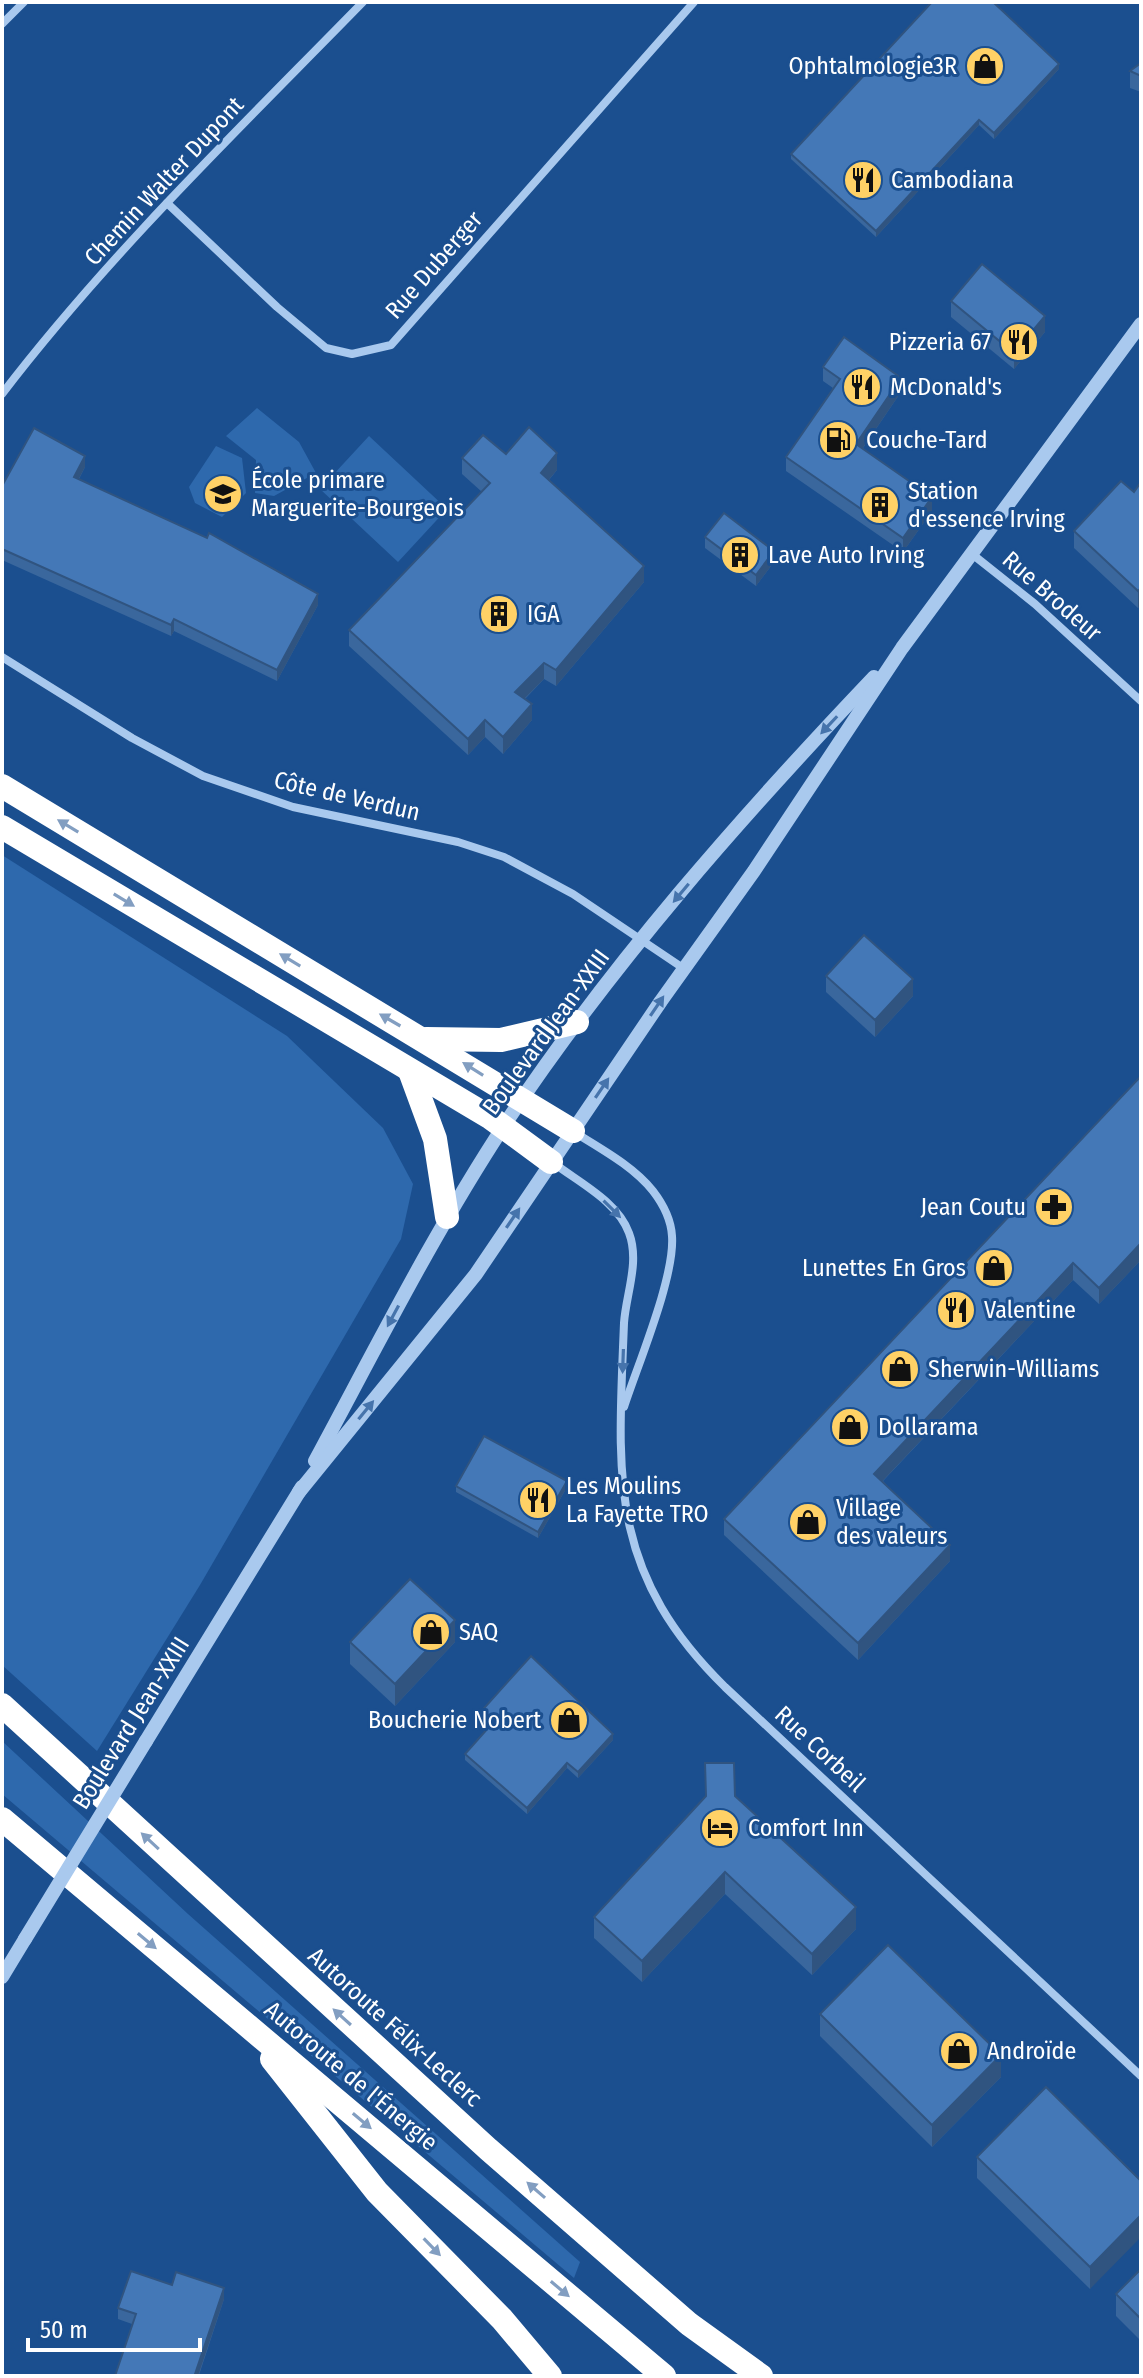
<svg xmlns="http://www.w3.org/2000/svg" width="1143" height="2378" viewBox="0 0 1143 2378" font-family="'Fira Sans Condensed',sans-serif">
	<style>
		.green { fill: #2e69ad }
		.lines { fill: none; stroke-linecap: round; stroke-linejoin: round }
		.minor { stroke: #a9c9ee; stroke-width: 8 }
		.tertiary { stroke: #a9c9ee; stroke-width: 14 }
		.motorway { stroke: #fff; stroke-width: 24 }
		.tertiary-bridge { stroke: #a9c9ee; stroke-width: 14 }
		.wall { fill: #3a679d }
		.shaded-wall { fill: #305480 }
		.building { fill: #4478b7; stroke: #305480; stroke-width: 2 }
		.oneway { fill: #4674ac }
		.oneway2 { fill: #829ec1 }
		.labels { text-anchor: middle; stroke-width: 6; stroke-linejoin: round; paint-order: stroke }
		.poi-label { font-size: 24px; fill: #fff; stroke: #1b4f8f; text-anchor: start }
		.street-label { font-size: 24px; fill: #fff; stroke: #1b4f8f }
	</style>
	<rect width="100%" height="100%" fill="#1b4f8f"/>
	<g class="green">
		<polygon points="257,408 299,442 316,473 274,496 255,493 256,460 226,436"/>
		<polygon points="369,436 447,509 398,562 320,489"/>
		<polygon points="216,446 242,458 246,493 222,517 195,503 189,487"/>
		<polygon points="2,855 287,1036 383,1128 413,1184 401,1239 200,1585 97,1751 2,1665"/>
		<polygon points="2,1741 188,1914 580,2262 574,2278 2,1794"/>
	</g>
	<g class="lines">
		<g class="minor">
			<polyline points="2,24 24,2"/>
			<polyline points="167,203 277,307 326,348 352,354 391,345 694,2"/>
			<path d="M2 394C110 253 239 129 363 2"/>
			<polyline points="972,554 1035,604 1141,701"/>
			<polyline points="2,657 132,738 203,776 293,807 458,842 504,857 573,894 683,968"/>
			<path d="M574 1132C601 1149 633 1166 653 1191 663 1204 671 1219 672 1236 675 1277 638 1364 624 1407"/>
			<path d="M555 1164C580 1183 618 1202 629 1233 640 1262 626 1294 624 1323 618 1475 607 1571 725 1687L1141 2076"/>
		</g>
		<g class="tertiary">
			<path d="M315 1461C376 1348 434 1232 505 1124 612 963 741 817 874 677"/>
			<polyline points="299,1492 476,1274 661,1001 754,871 902,648 1141,324"/>
			<polyline points="146,1741 302,1487"/>
			<polyline points="2,1977 25,1939"/>
		</g>
		<g class="motorway">
			<polyline points="2,786 573,1131"/>
			<polyline points="2,827 491,1118 551,1162"/>
			<polyline points="426,1039 501,1040 577,1022"/>
			<polyline points="410,1071 435,1139 447,1217"/>
			<polyline points="2,1705 488,2149 689,2324 761,2376"/>
			<polyline points="2,1819 664,2376"/>
			<polyline points="272,2059 377,2192 502,2319 550,2376"/>
		</g>
		<polyline class="tertiary-bridge" points="25,1939 146,1741"/>
	</g>
	<g class="wall">
		<polygon points="1141,63 1141,92 1130,88 1130,71"/>
		<polygon points="1059,69 994,139 979,125 876,237 791,159 791,154"/>
		<polygon points="951,301 1045,332 1014,369 951,317"/>
		<polygon points="823,367 901,392 863,448 932,511 903,552 786,471 786,457 833,388 823,381"/>
		<polygon points="506,454 557,470 549,480 644,582 556,686 544,679 525,699 532,720 503,754 485,737 468,755 349,646 349,630 482,492 462,474 462,458"/>
		<polygon points="85,467 79,479 318,605 277,681 174,631 171,636 2,560 2,486"/>
		<polygon points="1141,482 1141,604 1138,608 1074,548 1074,531 1134,492"/>
		<polygon points="705,537 774,562 756,586 705,548"/>
		<polygon points="826,976 913,996 875,1037 826,992"/>
		<polygon points="1141,1076 1141,1260 1099,1304 1073,1280 883,1481 950,1561 858,1660 724,1535 724,1519"/>
		<polygon points="456,1486 567,1487 538,1538 456,1492"/>
		<polygon points="350,1642 455,1642 395,1706 350,1664"/>
		<polygon points="477,1716 613,1740 578,1778 567,1768 527,1814 465,1760 465,1754 487,1730 477,1722"/>
		<polygon points="735,1796 856,1929 812,1975 725,1894 642,1982 594,1938 594,1917"/>
		<polygon points="820,2014 1001,2077 932,2147 820,2036"/>
		<polygon points="977,2157 1141,2181 1090,2289 977,2178"/>
		<polygon points="1141,2269 1141,2341 1116,2316 1116,2294"/>
		<polygon points="172,2285 224,2299 199,2375 115,2376 132,2324 118,2319 118,2308"/>
	</g>
	<g class="shaded-wall">
		<polygon points="1059,64 1059,69 994,139 994,133"/>
		<polygon points="979,120 979,125 876,237 876,231"/>
		<polygon points="1045,316 1045,332 1014,369 1014,353"/>
		<polygon points="901,378 901,392 856,458 856,444"/>
		<polygon points="557,453 557,470 541,489 541,473"/>
		<polygon points="85,456 85,467 74,488 74,477"/>
		<polygon points="932,497 932,511 903,552 903,538"/>
		<polygon points="774,551 774,562 756,586 756,575"/>
		<polygon points="644,566 644,582 556,686 556,670"/>
		<polygon points="1141,588 1141,604 1138,608 1138,591"/>
		<polygon points="318,594 318,605 277,681 277,670"/>
		<polygon points="174,619 174,631 171,636 171,625"/>
		<polygon points="544,663 544,679 515,708 515,692"/>
		<polygon points="532,704 532,720 503,754 503,737"/>
		<polygon points="485,720 485,737 468,755 468,739"/>
		<polygon points="913,979 913,996 875,1037 875,1020"/>
		<polygon points="1141,1243 1141,1260 1099,1304 1099,1288"/>
		<polygon points="1073,1263 1073,1280 874,1490 874,1474"/>
		<polygon points="567,1481 567,1487 538,1538 538,1532"/>
		<polygon points="950,1545 950,1561 858,1660 858,1643"/>
		<polygon points="455,1620 455,1642 395,1706 395,1684"/>
		<polygon points="613,1734 613,1740 578,1778 578,1772"/>
		<polygon points="567,1763 567,1768 527,1814 527,1808"/>
		<polygon points="725,1872 725,1894 642,1982 642,1961"/>
		<polygon points="856,1907 856,1929 812,1975 812,1954"/>
		<polygon points="1001,2055 1001,2077 932,2147 932,2125"/>
		<polygon points="1141,2215 1141,2237 1090,2289 1090,2267"/>
		<polygon points="224,2288 224,2299 198,2376 195,2376"/>
	</g>
	<g class="building">
		<polygon points="932,2 993,2 1059,64 994,133 979,120 876,231 791,154"/>
		<polygon points="1141,63 1141,76 1130,71"/>
		<polygon points="982,264 1045,316 1014,353 951,301"/>
		<polygon points="844,337 901,378 856,444 932,497 903,538 786,457 840,379 823,367"/>
		<polygon points="529,427 557,453 541,473 644,566 556,670 544,663 515,692 532,704 503,737 485,720 468,739 349,630 490,483 462,458 483,435 506,454"/>
		<polygon points="34,428 85,456 74,477 207,538 209,533 318,594 277,670 174,619 171,625 2,549 2,486"/>
		<polygon points="1121,481 1134,492 1141,482 1141,588 1138,591 1074,531"/>
		<polygon points="724,513 774,551 756,575 705,537"/>
		<polygon points="864,935 913,979 875,1020 826,976"/>
		<polygon points="1141,1076 1141,1243 1099,1288 1073,1263 874,1474 950,1545 858,1643 724,1519"/>
		<polygon points="484,1436 567,1481 538,1532 456,1486"/>
		<polygon points="410,1579 455,1620 395,1684 350,1642"/>
		<polygon points="531,1656 613,1734 578,1772 567,1763 527,1808 465,1754 489,1727 477,1716"/>
		<polygon points="705,1763 734,1763 735,1796 856,1907 812,1954 725,1872 642,1961 594,1917 706,1796"/>
		<polygon points="888,1945 1001,2055 932,2125 820,2014"/>
		<polygon points="1046,2087 1141,2181 1141,2215 1090,2267 977,2157"/>
		<polygon points="1141,2269 1141,2319 1116,2294"/>
		<polygon points="131,2271 172,2285 176,2272 224,2288 195,2374 201,2376 115,2376 136,2314 118,2308"/>
	</g>
	<defs><path id="oneway-solid" d="M-6-.8H1V-3.2L6.5 0L1 3.2V.8H-6Z" transform="scale(2)"/></defs>
	<g class="oneway">
		<use href="#oneway-solid" transform="translate(829 725) rotate(133)"/>
		<use href="#oneway-solid" transform="translate(681 893) rotate(130)"/>
		<use href="#oneway-solid" transform="translate(657 1006) rotate(-56)"/>
		<use href="#oneway-solid" transform="translate(602 1088) rotate(-56)"/>
		<use href="#oneway-solid" transform="translate(612 1209) rotate(45)"/>
		<use href="#oneway-solid" transform="translate(513 1218) rotate(-56)"/>
		<use href="#oneway-solid" transform="translate(393 1316) rotate(118)"/>
		<use href="#oneway-solid" transform="translate(623 1361) rotate(92)"/>
		<use href="#oneway-solid" transform="translate(366 1410) rotate(-51)"/>
	</g>
	<g class="oneway2">
		<use href="#oneway-solid" transform="translate(68 826) rotate(-149)"/>
		<use href="#oneway-solid" transform="translate(124 900) rotate(31)"/>
		<use href="#oneway-solid" transform="translate(290 960) rotate(-149)"/>
		<use href="#oneway-solid" transform="translate(390 1020) rotate(-150)"/>
		<use href="#oneway-solid" transform="translate(473 1069) rotate(-148)"/>
		<use href="#oneway-solid" transform="translate(150 1841) rotate(-137)"/>
		<use href="#oneway-solid" transform="translate(147 1941) rotate(40)"/>
		<use href="#oneway-solid" transform="translate(342 2017) rotate(-138)"/>
		<use href="#oneway-solid" transform="translate(362 2121) rotate(40)"/>
		<use href="#oneway-solid" transform="translate(536 2190) rotate(-139)"/>
		<use href="#oneway-solid" transform="translate(432 2247) rotate(46)"/>
		<use href="#oneway-solid" transform="translate(560 2289) rotate(40)"/>
	</g>
	<defs>
		<symbol id="shop-disc" viewBox="-11 -11 22 22"><circle r="9.5" fill="#ffd166" stroke="#1b4f8f"/><path d="M-5-2.5h2.3a2.7 3.5 0 0 1 5.4 0H5L5.5 6h-11ZM-1.5-2.5h3a1.5 2.3 0 0 0-3 0Z" fill="#111"/></symbol>
		<symbol id="restaurant-disc" viewBox="-11 -11 22 22"><circle r="9.5" fill="#ffd166" stroke="#1b4f8f"/><path d="M-5-6h1v4h1v-4h1v4h1v-4h1v5L-1.5 .5V6h-2V.5L-5-1ZM5-6V6H3V1.5H1.5Q1.5-4 5-6Z" fill="#111"/></symbol>
		<symbol id="fuel-disc" viewBox="-11 -11 22 22"><circle r="9.5" fill="#ffd166" stroke="#1b4f8f"/><path d="M-5.5-6h7V0h2V4h1.3V-2.5L3-4.5l.8-.8L6-3V5H2.5V1h-1V6h-7ZM-4.2-4.7v3.2H.2V-4.7Z" fill="#111"/></symbol>
		<symbol id="school-disc" viewBox="-11 -11 22 22"><circle r="9.5" fill="#ffd166" stroke="#1b4f8f"/><path d="M0-5L7-2L0 1L-7-2ZM-4 1L0 2.5L4 1V4Q0 6-4 4Z" fill="#111"/></symbol>
		<symbol id="building-disc" viewBox="-11 -11 22 22"><circle r="9.5" fill="#ffd166" stroke="#1b4f8f"/><path d="M-4-6H4V6H1V3H-1V6H-4ZM-2.5-4.3h1.7v1.8h-1.7ZM.8-4.3h1.7v1.8H.8ZM-2.5-1h1.7V.8h-1.7ZM.8-1h1.7V.8H.8Z" fill="#111"/></symbol>
		<symbol id="pharmacy-disc" viewBox="-11 -11 22 22"><circle r="9.5" fill="#ffd166" stroke="#1b4f8f"/><path d="M-2-6h4v4h4v4h-4v4h-4v-4h-4v-4h4Z" fill="#111"/></symbol>
		<symbol id="hotel-disc" viewBox="-11 -11 22 22"><circle r="9.5" fill="#ffd166" stroke="#1b4f8f"/><path d="M-6-4.5h1.5V1H6V5H4.5V3h-9V5H-6ZM-4 0a1.8 1.8 0 1 1 3.6 0ZM.5 0V-2.5h3Q6-2.5 6 0Z" fill="#111"/></symbol>
	</defs>
	<g fill-rule="evenodd">
		<use href="#shop-disc" x="963" y="44" width="44" height="44"/>
		<use href="#restaurant-disc" x="841" y="158" width="44" height="44"/>
		<use href="#restaurant-disc" x="997" y="320" width="44" height="44"/>
		<use href="#restaurant-disc" x="840" y="365" width="44" height="44"/>
		<use href="#fuel-disc" x="816" y="418" width="44" height="44"/>
		<use href="#school-disc" x="201" y="472" width="44" height="44"/>
		<use href="#building-disc" x="858" y="483" width="44" height="44"/>
		<use href="#building-disc" x="718" y="533" width="44" height="44"/>
		<use href="#building-disc" x="477" y="592" width="44" height="44"/>
		<use href="#pharmacy-disc" x="1032" y="1185" width="44" height="44"/>
		<use href="#shop-disc" x="972" y="1246" width="44" height="44"/>
		<use href="#restaurant-disc" x="934" y="1288" width="44" height="44"/>
		<use href="#shop-disc" x="878" y="1347" width="44" height="44"/>
		<use href="#shop-disc" x="828" y="1405" width="44" height="44"/>
		<use href="#restaurant-disc" x="516" y="1478" width="44" height="44"/>
		<use href="#shop-disc" x="786" y="1500" width="44" height="44"/>
		<use href="#shop-disc" x="409" y="1610" width="44" height="44"/>
		<use href="#shop-disc" x="547" y="1698" width="44" height="44"/>
		<use href="#hotel-disc" x="698" y="1806" width="44" height="44"/>
		<use href="#shop-disc" x="937" y="2029" width="44" height="44"/>
	</g>
	<g class="labels">
		<g class="poi-label">
			<text x="957" y="74" text-anchor="end">Ophtalmologie3R</text>
			<text x="891" y="188">Cambodiana</text>
			<text x="991" y="350" text-anchor="end">Pizzeria 67</text>
			<text x="890" y="395">McDonald's</text>
			<text x="866" y="448">Couche-Tard</text>
			<text x="251" y="488">École primare<tspan x="251" dy="28">Marguerite-Bourgeois</tspan></text>
			<text x="908" y="499">Station<tspan x="908" dy="28">d'essence Irving</tspan></text>
			<text x="768" y="563">Lave Auto Irving</text>
			<text x="527" y="622">IGA</text>
			<text x="1026" y="1215" text-anchor="end">Jean Coutu</text>
			<text x="966" y="1276" text-anchor="end">Lunettes En Gros</text>
			<text x="984" y="1318">Valentine</text>
			<text x="928" y="1377">Sherwin-Williams</text>
			<text x="878" y="1435">Dollarama</text>
			<text x="566" y="1494">Les Moulins<tspan x="566" dy="28">La Fayette TRO</tspan></text>
			<text x="836" y="1516">Village<tspan x="836" dy="28">des valeurs</tspan></text>
			<text x="459" y="1640">SAQ</text>
			<text x="541" y="1728" text-anchor="end">Boucherie Nobert</text>
			<text x="748" y="1836">Comfort Inn</text>
			<text x="987" y="2059">Androïde</text>
		</g>
		<g class="street-label">
			<text transform="translate(164 181) rotate(-47)" y="8">Chemin Walter Dupont</text>
			<text transform="translate(434 265) rotate(-49)" y="8">Rue Duberger</text>
			<text transform="translate(1052 596) rotate(41)" y="8">Rue Brodeur</text>
			<text transform="translate(347 796) rotate(13)" y="8">Côte de Verdun</text>
			<text transform="translate(546 1032) rotate(-54)" y="8">Boulevard Jean-XXIII</text>
			<text transform="translate(131 1723) rotate(-58)" y="8">Boulevard Jean-XXIII</text>
			<text transform="translate(820 1749) rotate(43)" y="8">Rue Corbeil</text>
			<text transform="translate(395 2027) rotate(42)" y="8">Autoroute Félix-Leclerc</text>
			<text transform="translate(351 2076) rotate(40)" y="8">Autoroute de l'Énergie</text>
		</g>
	</g>
	<rect width="1143" height="2378" fill="none" stroke="#ffffff" stroke-width="8"/>
	<path d="M28 2338v12h172v-12" fill="none" stroke="#ffffff" stroke-width="4"/>
	<text x="40" y="2338" font-size="24" fill="#ffffff" stroke="#1b4f8f" stroke-width="6" paint-order="stroke">50 m</text>
</svg>
